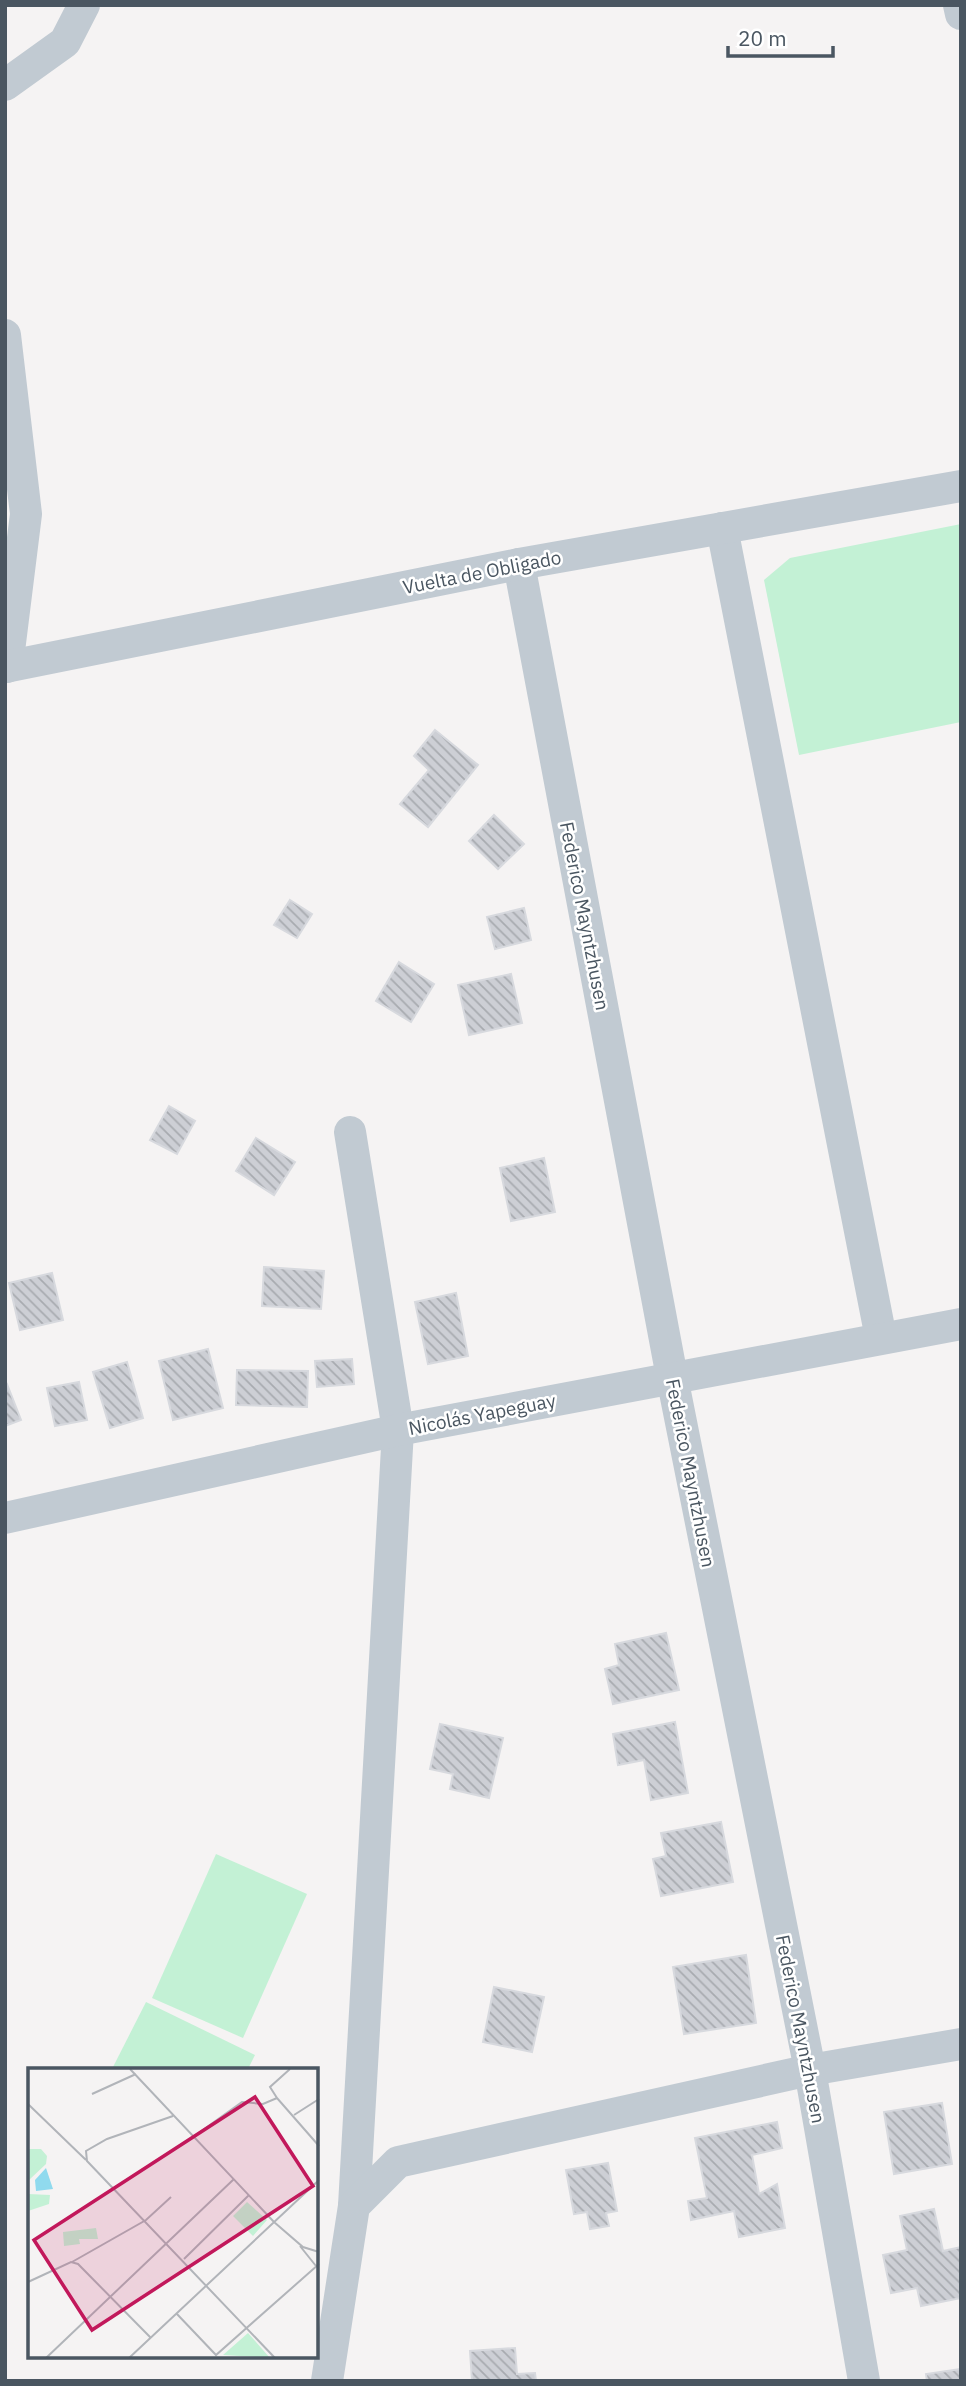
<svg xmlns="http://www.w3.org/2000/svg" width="966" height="2386" viewBox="0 0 966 2386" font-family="'IBM Plex Sans',sans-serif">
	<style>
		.park { fill: #c3f1d5 }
		.building { fill: url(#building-back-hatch); stroke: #d7d9de; stroke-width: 2 }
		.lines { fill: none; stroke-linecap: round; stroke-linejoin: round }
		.minor { stroke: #c1cad2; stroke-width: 32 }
		.labels { text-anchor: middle; stroke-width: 5; stroke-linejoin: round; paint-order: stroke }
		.street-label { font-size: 19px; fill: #4a5661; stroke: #fff }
		.inset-road { fill: none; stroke: #b1b4b9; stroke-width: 2 }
		.view { fill: #c2185b; fill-opacity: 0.15; stroke: #c2185b; stroke-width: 3.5 }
		.inset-edge { fill: none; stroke: #4a5661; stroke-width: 3.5 }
	</style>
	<defs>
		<pattern id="building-back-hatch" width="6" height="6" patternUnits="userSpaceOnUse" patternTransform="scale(1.75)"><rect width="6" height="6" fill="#cdcfd5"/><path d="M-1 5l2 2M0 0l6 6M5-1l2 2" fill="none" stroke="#a8abb0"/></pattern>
	</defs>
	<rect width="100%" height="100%" fill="#f5f3f3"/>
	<g class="park">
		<polygon points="961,524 961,722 799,755 764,580 790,558"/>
		<polygon points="216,1854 307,1894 243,2038 152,1998"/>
		<polygon points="146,2002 255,2055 248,2069 112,2069"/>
	</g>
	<g class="building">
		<polygon points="435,730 478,765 428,827 400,804 429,770 414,756"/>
		<polygon points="494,815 524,844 498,869 469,841"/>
		<polygon points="290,900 312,914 297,938 274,925"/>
		<polygon points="524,908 531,940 495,949 487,917"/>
		<polygon points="399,962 434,984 411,1022 376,1001"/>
		<polygon points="511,974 522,1023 469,1035 458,985"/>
		<polygon points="169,1106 195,1121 177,1154 150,1140"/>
		<polygon points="256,1138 295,1162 274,1195 236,1171"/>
		<polygon points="544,1158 555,1212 511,1221 500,1168"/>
		<polygon points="264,1267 324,1271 321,1309 262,1306"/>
		<polygon points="52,1273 63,1320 20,1330 9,1283"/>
		<polygon points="456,1293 468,1356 428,1364 415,1302"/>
		<polygon points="208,1349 223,1408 173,1420 159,1361"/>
		<polygon points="352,1359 354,1384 317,1387 315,1361"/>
		<polygon points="127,1362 143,1418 110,1428 93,1372"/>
		<polygon points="237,1370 308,1371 307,1407 236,1405"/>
		<polygon points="79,1382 87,1420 55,1426 47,1388"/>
		<polygon points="7,1384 21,1420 5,1426 5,1385"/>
		<polygon points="666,1633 679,1690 613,1704 605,1669 619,1665 615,1644"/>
		<polygon points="675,1722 688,1793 651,1800 644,1760 618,1765 613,1734"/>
		<polygon points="440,1724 503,1738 489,1798 450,1789 453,1774 430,1769"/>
		<polygon points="721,1822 733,1882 661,1896 653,1859 666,1856 661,1833"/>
		<polygon points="746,1955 756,2023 684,2034 673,1967"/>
		<polygon points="494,1987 544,1997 532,2052 483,2042"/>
		<polygon points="942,2103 952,2164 894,2174 884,2112"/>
		<polygon points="777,2122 782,2148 752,2155 759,2194 777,2184 785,2228 739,2237 734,2211 691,2220 688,2201 707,2198 695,2138"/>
		<polygon points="608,2163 617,2211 606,2213 609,2226 590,2229 587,2212 574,2214 566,2170"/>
		<polygon points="934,2209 943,2251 961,2247 961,2298 921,2306 917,2288 891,2293 883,2255 907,2250 900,2216"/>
		<polygon points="515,2348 517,2374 535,2373 536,2381 472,2381 470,2351"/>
		<polygon points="961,2369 961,2381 927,2381 926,2374"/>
	</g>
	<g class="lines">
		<g class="minor">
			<polyline points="959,5 961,14"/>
			<polyline points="5,85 65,42 84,5"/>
			<polyline points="5,335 26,514 7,667"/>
			<polyline points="722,528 881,1338"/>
			<polyline points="519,564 672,1377 810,2070 864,2381"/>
			<polyline points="5,667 519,564 961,486"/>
			<polyline points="350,1132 398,1430 354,2206"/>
			<polyline points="5,1518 398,1430 961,1324"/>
			<polyline points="327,2381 354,2206 398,2162 810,2070 961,2044"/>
		</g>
	</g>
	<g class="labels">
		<g class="street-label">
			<text transform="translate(482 572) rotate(-11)" y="7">Vuelta de Obligado</text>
			<text transform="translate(585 916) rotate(79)" y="7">Federico Mayntzhusen</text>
			<text transform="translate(482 1414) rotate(-11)" y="7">Nicolás Yapeguay</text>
			<text transform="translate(691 1473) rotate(79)" y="7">Federico Mayntzhusen</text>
			<text transform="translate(801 2029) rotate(79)" y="7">Federico Mayntzhusen</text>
		</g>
	</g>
	<g transform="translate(28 2068)">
		<rect width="290" height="290" fill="#f5f3f3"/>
		<path d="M0 81H13L19 88 18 96 1 112 0 123ZM0 126 22 127 21 136 0 143Z" fill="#c3f1d5"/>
		<path d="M219 134 239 152 225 168 205 148ZM68 160 70 171H51L52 176 36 178 35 164ZM220 265 242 290 195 287Z" fill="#c3f1d5"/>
		<path d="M18 100 25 121 8 123 7 112Z" fill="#90daee"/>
		<path class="inset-road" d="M102 1 246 154M64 26 108 6M249 30 242 19 262 1M0 36 58 92M266 47 291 31M145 48 79 71 58 83 59 93 247 290M165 69 214 34 235 36 249 30 291 78M246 154 275 179 291 184M272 178 288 198M156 191 221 127M44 194 118 152 143 129M0 214 43 194 50 196 122 269M148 245 188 287 291 196M18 290 206 111M101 290 291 112"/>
		<path class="view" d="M227 29 285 118 64 262 6 172Z"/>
		<rect width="290" height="290" class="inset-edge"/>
	</g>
	<rect width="966" height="2386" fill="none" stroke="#4a5661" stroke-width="14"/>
	<path d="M728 46v10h105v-10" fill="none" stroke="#4a5661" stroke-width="3.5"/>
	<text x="738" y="46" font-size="21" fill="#4a5661" stroke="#ffffff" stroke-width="5" paint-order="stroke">20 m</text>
</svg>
